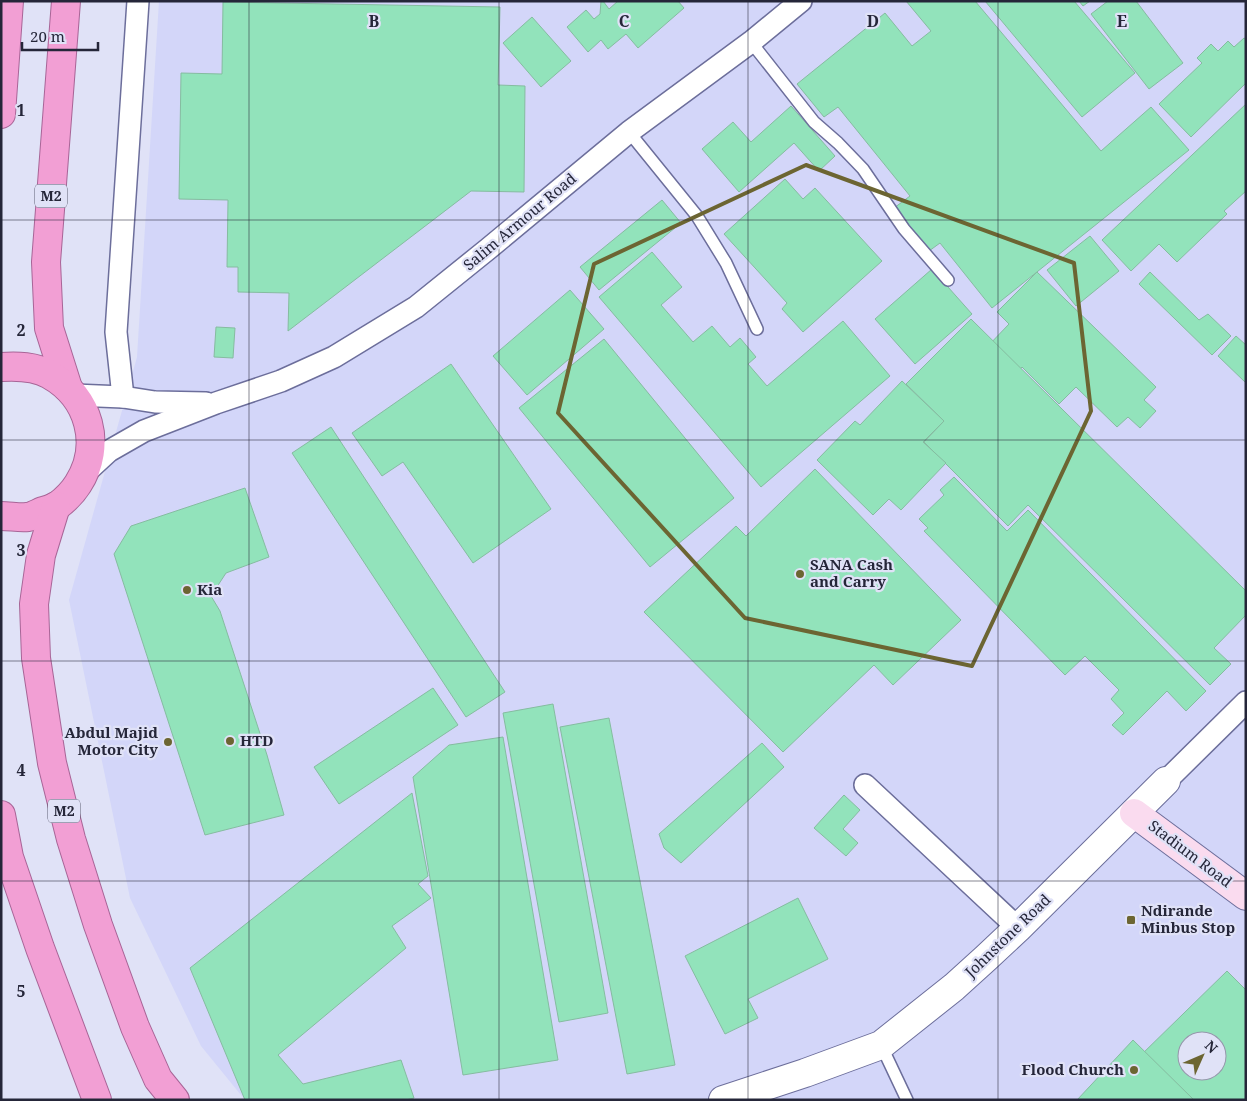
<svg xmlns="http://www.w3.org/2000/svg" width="1247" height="1101" viewBox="0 0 1247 1101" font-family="'Noto Serif',serif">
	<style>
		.built { fill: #d3d6f9; fill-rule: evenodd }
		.building { fill: #92e3bb; stroke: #85bca0; fill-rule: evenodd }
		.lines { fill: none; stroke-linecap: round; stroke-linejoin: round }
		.service-casing { stroke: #6c6e9b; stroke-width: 14 }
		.minor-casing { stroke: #6c6e9b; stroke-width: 24 }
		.tertiary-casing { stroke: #6c6e9b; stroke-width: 30 }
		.secondary-casing { stroke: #6c6e9b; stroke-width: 30 }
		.trunk-casing { stroke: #a86597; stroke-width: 30 }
		.service { stroke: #fff; stroke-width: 11 }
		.minor { stroke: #fff; stroke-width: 21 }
		.tertiary { stroke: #fff; stroke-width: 28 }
		.secondary { stroke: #fadbef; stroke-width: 28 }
		.trunk { stroke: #f29fd4; stroke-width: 28 }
		.marked { fill: none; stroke: #6c6532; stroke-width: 4; stroke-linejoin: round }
		.grid { fill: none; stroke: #252639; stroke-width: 1; stroke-opacity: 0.55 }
		.poi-dot { fill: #6c6532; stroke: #e0e2f7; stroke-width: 2 }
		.labels { text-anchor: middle; stroke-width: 4.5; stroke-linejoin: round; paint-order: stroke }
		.shield { fill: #e0e2f7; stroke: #5d5e72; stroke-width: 1 }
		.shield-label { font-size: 14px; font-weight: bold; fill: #252639 }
		.street-label { font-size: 15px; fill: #252639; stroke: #e0e2f7 }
		.poi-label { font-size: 15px; font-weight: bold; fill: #252639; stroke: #e0e2f7; text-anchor: start }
		.grid-label { font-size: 16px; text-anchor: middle; font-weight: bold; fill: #252639; stroke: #e0e2f7; stroke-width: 4.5; stroke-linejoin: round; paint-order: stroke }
	</style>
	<rect width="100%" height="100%" fill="#e0e2f7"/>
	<path class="built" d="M159 1H1246V1100H245L201 1046 130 898 69 600 137 357ZM1187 1041H1217V1071H1187Z"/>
	<g class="building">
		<polygon points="601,1 603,1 609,9 618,1 678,1 684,8 638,48 626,34 608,49 601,40 588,52 567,27 586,10 594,19 600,14"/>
		<polygon points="906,1 975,1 1101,151 1151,107 1189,150 992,308 940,243 929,251 894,208 910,196 838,107 824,117 797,84 885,13 912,46 931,31"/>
		<polygon points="985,1 1074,1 1135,73 1082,117"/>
		<polygon points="1079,1 1090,1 1083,6"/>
		<polygon points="1108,1 1136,1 1183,63 1149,89 1091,14"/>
		<polygon points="223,2 500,7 498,85 525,86 524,192 471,191 288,331 289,293 238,292 238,267 227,267 228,200 179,199 181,73 222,74"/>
		<polygon points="532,17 571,61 541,87 503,43"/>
		<polygon points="1244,38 1246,39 1246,83 1191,137 1159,104 1202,63 1197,58 1211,44 1218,51 1228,41 1234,47"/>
		<polygon points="1246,104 1246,191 1224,211 1227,214 1177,262 1159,244 1131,271 1102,240"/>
		<polygon points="791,106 835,156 819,171 794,143 739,192 702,149 733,122 751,142"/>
		<polygon points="785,179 803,199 815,188 882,261 803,332 782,309 787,303 724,234"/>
		<polygon points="662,200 681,223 599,290 580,267"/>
		<polygon points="1090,236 1119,271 1076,306 1047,270"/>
		<polygon points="652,252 682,287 661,305 693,342 712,326 730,347 740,338 756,357 748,364 767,386 843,321 890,376 761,487 599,297"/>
		<polygon points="932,269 972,314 915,364 875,319"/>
		<polygon points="1037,272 1156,387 1144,400 1156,411 1140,428 1128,417 1117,427 1076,387 1059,404 1022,367 1015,375 987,347 1009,324 997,312"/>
		<polygon points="1150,272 1199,320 1208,314 1231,336 1212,355 1139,284"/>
		<polygon points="570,290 604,329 527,395 493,356"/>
		<polygon points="971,319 1246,591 1246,615 1214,648 1231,664 1210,685 1028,505 1008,526 924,442 944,421 906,384"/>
		<polygon points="216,327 235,328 233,358 214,357"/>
		<polygon points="1236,336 1246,345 1246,383 1218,356"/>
		<polygon points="604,339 734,498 650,567 519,408"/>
		<polygon points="451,364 551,509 473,563 403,462 382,476 352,433"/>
		<polygon points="902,381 944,421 923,442 946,463 901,510 889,499 873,515 817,460 855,421 860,425"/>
		<polygon points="331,427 505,692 466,717 292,453"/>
		<polygon points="815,469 961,620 893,685 874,665 783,752 644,612 736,526 746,536"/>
		<polygon points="954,477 1007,531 1028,510 1206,691 1186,711 1167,691 1123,735 1112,725 1124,713 1111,699 1119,690 1085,656 1065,675 924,531 928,528 919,519 944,495 940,490"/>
		<polygon points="245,488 269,557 226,573 211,596 220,611 267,755 284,815 205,835 114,554 131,526"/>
		<polygon points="433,688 458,725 339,804 314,767"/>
		<polygon points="553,704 608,1013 559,1022 503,713"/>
		<polygon points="609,718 675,1065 627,1074 560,727"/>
		<polygon points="503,737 558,1060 463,1075 413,777 449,745"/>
		<polygon points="762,743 784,767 681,863 664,848 659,834"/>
		<polygon points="412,793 428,876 418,884 431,898 392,926 406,948 278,1055 303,1084 401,1060 414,1098 406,1100 245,1100 190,968"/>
		<polygon points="844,795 860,810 843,829 858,843 846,856 814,828"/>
		<polygon points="798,898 828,959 748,999 758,1018 725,1034 685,956"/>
		<path d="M1227 971 1246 990V1100H1095ZM1187 1041H1217V1071H1187Z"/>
		<polygon points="1133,1040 1194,1100 1077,1100"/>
	</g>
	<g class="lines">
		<defs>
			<g id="service">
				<polyline points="751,42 814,122 838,143 863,169 904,229 948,280"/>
				<polyline points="629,132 697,216 726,263 757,329"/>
				<polyline points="881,1045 907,1100"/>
			</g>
			<g id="minor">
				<polyline points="74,395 123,397 155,402 206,403"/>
				<polyline points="123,397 116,332 138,1"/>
				<polyline points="84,474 109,451 144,431 216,403 281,381 334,357 416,307 488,249 629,132 751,42 801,1"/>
				<polyline points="1166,781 1246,702"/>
				<polyline points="865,785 1018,928"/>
			</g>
			<polyline id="tertiary" points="723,1100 805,1073 881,1045 954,987 986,958 1018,928 1166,781"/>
			<polyline id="secondary" points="1134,813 1246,896"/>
			<g id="trunk">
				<polyline points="66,1 46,262 49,328 68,388"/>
				<polyline points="1,114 9,1"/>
				<path d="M1 367C17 366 35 366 50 375 89 397 103 445 78 484 73 492 65 500 57 506 53 508 47 510 43 511 38 513 33 516 28 517 20 518 10 516 1 516"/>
				<polyline points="56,506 41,555 34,604 36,658 52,763 71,839 98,925 135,1027 158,1079 175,1100"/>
				<polyline points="1,815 9,857 40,948 97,1100"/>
			</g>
		</defs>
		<use href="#service" class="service-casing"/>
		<use href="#minor" class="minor-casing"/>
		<use href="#tertiary" class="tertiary-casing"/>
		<use href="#secondary" class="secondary-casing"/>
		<use href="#trunk" class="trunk-casing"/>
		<use href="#service" class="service"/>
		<use href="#minor" class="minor"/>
		<use href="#tertiary" class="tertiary"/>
		<use href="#secondary" class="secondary"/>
		<use href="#trunk" class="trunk"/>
	</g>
	<path class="marked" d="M806 165 1074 263 1091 411 972 666 745 618 558 413 594 264Z"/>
	<path class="grid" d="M249 1V1100M499 1V1100M748 1V1100M998 1V1100M1 220H1246M1 440H1246M1 661H1246M1 881H1246"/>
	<g class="poi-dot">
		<circle cx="800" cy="574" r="5"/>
		<circle cx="187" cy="590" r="5"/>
		<circle cx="230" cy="741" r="5"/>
		<circle cx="168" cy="742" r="5"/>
		<rect x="1126" y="915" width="10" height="10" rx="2.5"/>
		<circle cx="1134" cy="1070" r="5"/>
	</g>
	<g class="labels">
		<g class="shield">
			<rect x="35" y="184.5" width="32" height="23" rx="4"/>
			<rect x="48" y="799.5" width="32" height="23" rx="4"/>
		</g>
		<g class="shield-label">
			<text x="51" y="201">M2</text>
			<text x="64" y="816">M2</text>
		</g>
		<g class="street-label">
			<text transform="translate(520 222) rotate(-40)" y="5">Salim Armour Road</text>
			<text transform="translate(1190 854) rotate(37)" y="5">Stadium Road</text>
			<text transform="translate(1008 936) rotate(-44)" y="5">Johnstone Road</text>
		</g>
		<g class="poi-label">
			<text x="810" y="570">SANA Cash<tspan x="810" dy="17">and Carry</tspan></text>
			<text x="197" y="595">Kia</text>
			<text x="158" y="738" text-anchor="end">Abdul Majid<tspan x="158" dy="17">Motor City</tspan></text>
			<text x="240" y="746">HTD</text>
			<text x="1141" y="916">Ndirande<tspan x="1141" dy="17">Minbus Stop</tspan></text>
			<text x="1124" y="1075" text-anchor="end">Flood Church</text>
		</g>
	</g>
	<g class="grid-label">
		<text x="374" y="27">B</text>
		<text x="624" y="27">C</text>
		<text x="873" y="27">D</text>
		<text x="1122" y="27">E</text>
		<text x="21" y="116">1</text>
		<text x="21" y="336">2</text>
		<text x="21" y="556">3</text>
		<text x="21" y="776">4</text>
		<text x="21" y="997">5</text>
	</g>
	<rect width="1247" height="1101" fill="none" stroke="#252639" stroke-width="5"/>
	<g transform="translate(1202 1056) rotate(45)"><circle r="24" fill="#e0e2f7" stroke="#9597ab"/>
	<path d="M0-4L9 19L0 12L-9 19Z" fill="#6c6532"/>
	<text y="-8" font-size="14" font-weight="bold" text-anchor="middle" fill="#252639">N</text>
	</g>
	<path d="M22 42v8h76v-8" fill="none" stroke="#252639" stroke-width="2.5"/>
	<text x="30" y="42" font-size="15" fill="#252639" stroke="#e0e2f7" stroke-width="4" paint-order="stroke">20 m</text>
</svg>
